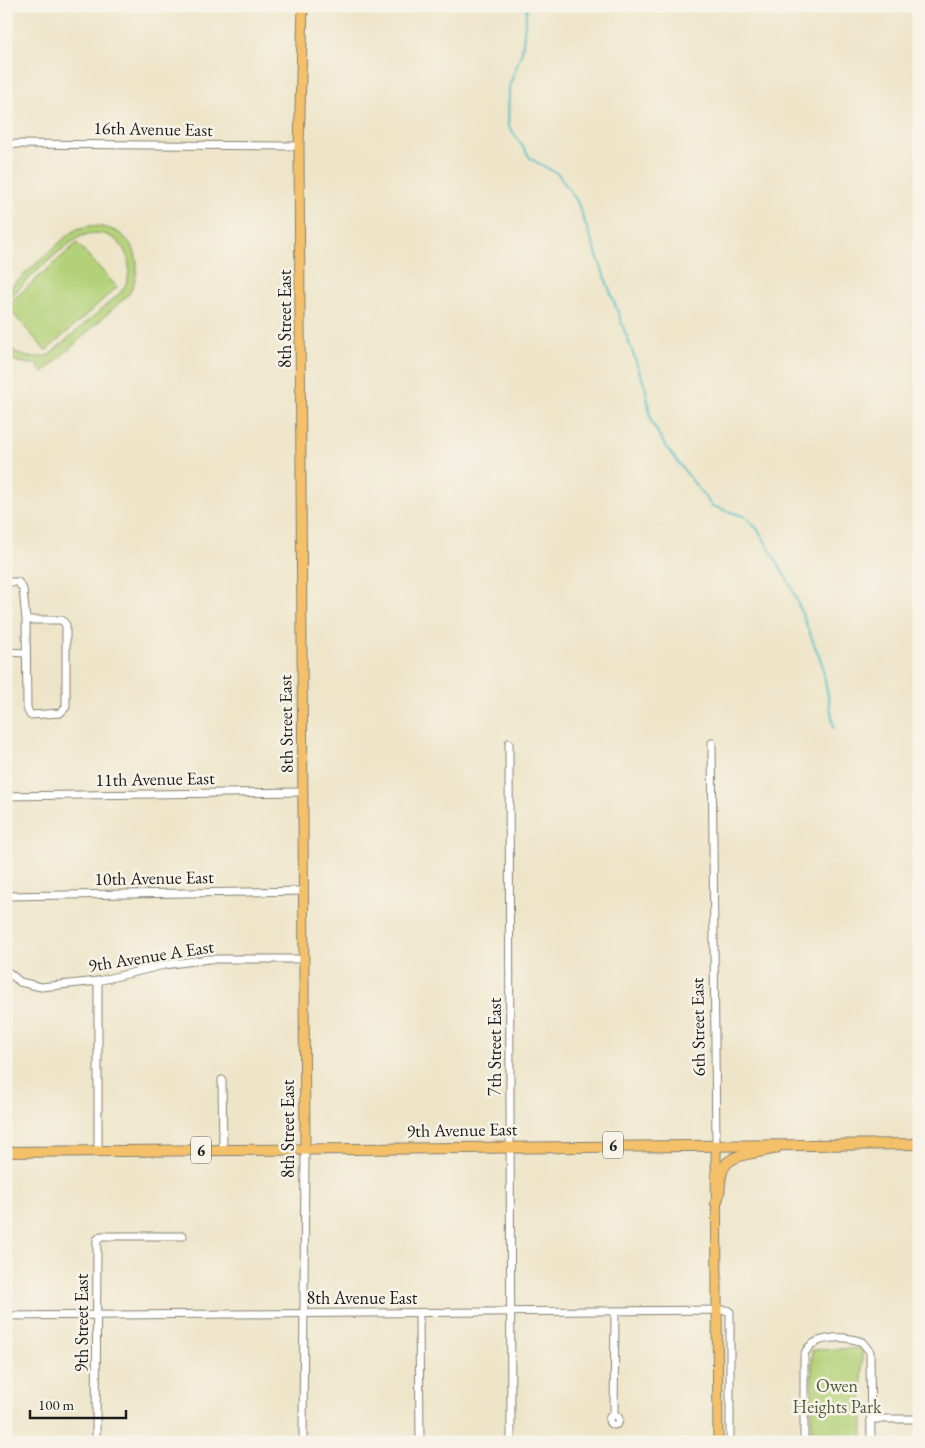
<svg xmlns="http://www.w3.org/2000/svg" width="925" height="1448" viewBox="0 0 925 1448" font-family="'EB Garamond',serif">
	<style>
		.park { fill: #b3d178; stroke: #68764a }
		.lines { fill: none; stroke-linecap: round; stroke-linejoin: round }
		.stream { stroke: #51bfc8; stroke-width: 2 }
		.minor-casing { stroke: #858072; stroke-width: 9 }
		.major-casing { stroke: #858072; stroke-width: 11 }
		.highway-casing { stroke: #858072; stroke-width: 12 }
		.minor { stroke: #fff; stroke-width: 7 }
		.major { stroke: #f4c16a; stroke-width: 9 }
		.highway { stroke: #f4c16a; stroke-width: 10 }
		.labels { text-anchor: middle; stroke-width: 5; stroke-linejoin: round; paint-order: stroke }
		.shield { fill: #f7f3e8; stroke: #5e5c59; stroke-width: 1 }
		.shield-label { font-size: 16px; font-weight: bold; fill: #1c1c1c }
		.street-label { font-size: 18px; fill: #1c1c1c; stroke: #f7f3e8 }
		.park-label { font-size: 18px; fill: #515b3c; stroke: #f7f3e8 }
	</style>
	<rect width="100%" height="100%" fill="#f7f3e8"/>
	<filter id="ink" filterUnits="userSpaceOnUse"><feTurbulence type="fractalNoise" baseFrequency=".02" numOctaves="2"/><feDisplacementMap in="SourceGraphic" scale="10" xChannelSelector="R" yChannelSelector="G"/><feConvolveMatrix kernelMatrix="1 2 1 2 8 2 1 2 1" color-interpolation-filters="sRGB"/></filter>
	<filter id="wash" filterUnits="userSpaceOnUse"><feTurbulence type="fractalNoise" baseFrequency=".0096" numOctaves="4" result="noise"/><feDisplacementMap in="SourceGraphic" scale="20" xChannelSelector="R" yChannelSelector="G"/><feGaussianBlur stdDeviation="1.12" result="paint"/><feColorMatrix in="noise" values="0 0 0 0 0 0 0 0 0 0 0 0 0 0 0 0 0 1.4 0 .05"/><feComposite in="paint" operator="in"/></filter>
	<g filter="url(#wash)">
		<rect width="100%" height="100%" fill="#eee5c9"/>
		<g class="park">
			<path d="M89 226C130 225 149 258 129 294L43 373 38 368 39 365 17 362 6 354V344C19 357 32 360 49 355L120 293C142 267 121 224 85 235 69 239 18 288 6 302V291L68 235 77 229Z"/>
			<polygon points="77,243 117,287 46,351 6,306"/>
			<polygon points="862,1348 863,1442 811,1442 812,1350"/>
		</g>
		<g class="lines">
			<polyline class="stream" points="527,6 522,51 509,87 508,125 531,159 558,174 577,201 646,389 651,421 666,447 712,506 746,517 759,531 791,586 822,664 834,728"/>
		</g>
	</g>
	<g filter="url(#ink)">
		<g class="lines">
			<defs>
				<g id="minor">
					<polyline points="6,144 299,146"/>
					<polyline points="6,582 18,582 23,589 26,620 27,708 30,715 60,713 66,707 66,625 62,620 26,620"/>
					<polyline points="6,652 25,653"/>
					<polyline points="509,743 511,1442"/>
					<polyline points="712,743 716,1145"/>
					<polyline points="6,796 303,792"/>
					<polyline points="6,896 303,891"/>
					<polyline points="8,972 20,982 41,987 98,981 164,965 209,959 303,959"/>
					<polyline points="98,981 98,1151"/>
					<polyline points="222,1080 223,1149"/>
					<polyline points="419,1313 420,1442"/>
					<polyline points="6,1316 727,1310 730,1312 730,1442"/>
					<polyline points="614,1415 615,1312"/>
					<circle cx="614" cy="1420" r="5"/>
					<polyline points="871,1419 919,1419"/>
					<polyline points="96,1442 97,1240 101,1236 183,1236"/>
					<polyline points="303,1442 305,1148"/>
					<path d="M804 1442V1357C808 1335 844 1335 862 1342L870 1352 871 1442"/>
				</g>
				<g id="major">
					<polyline points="303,6 299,146 305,1148"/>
					<polyline points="716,1145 718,1442"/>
				</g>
				<g id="highway">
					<polyline points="6,1152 919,1144"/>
					<path d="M716 1203C721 1194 719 1185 721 1176 724 1151 758 1154 776 1148"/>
				</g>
			</defs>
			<use href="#minor" class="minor-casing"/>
			<use href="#major" class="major-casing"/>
			<use href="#highway" class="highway-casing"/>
			<use href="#minor" class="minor"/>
			<use href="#major" class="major"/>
			<use href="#highway" class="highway"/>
		</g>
	</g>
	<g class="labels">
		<g class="shield">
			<rect x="603" y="1131.5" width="20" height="27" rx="4"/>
			<rect x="191" y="1136.5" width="20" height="27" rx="4"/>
		</g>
		<g class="shield-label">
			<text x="613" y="1151">6</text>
			<text x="201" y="1156">6</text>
		</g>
		<g class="street-label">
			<text transform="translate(153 129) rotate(1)" y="6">16th Avenue East</text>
			<text transform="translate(285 319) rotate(-90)" y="6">8th Street East</text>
			<text transform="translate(286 724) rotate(-91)" y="6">8th Street East</text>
			<text transform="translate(155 779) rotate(-1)" y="6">11th Avenue East</text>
			<text transform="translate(154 878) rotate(-1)" y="6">10th Avenue East</text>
			<text transform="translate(151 956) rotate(-9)" y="6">9th Avenue A East</text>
			<text transform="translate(698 1027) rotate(-91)" y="6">6th Street East</text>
			<text transform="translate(495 1047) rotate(-90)" y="6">7th Street East</text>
			<text transform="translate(288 1129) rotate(-90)" y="6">8th Street East</text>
			<text transform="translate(462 1130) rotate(-1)" y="6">9th Avenue East</text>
			<text x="362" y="1304">8th Avenue East</text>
			<text transform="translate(82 1323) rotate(-90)" y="6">9th Street East</text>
		</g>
		<g class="park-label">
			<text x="837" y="1392">Owen<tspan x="837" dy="21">Heights Park</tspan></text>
		</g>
	</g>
	<rect width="925" height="1448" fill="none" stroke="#f7f3e8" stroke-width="25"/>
	<path d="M30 1410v8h96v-8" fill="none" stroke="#1c1c1c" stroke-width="2.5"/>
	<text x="38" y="1410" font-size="15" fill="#1c1c1c" stroke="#f7f3e8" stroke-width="4" paint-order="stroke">100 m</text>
</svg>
